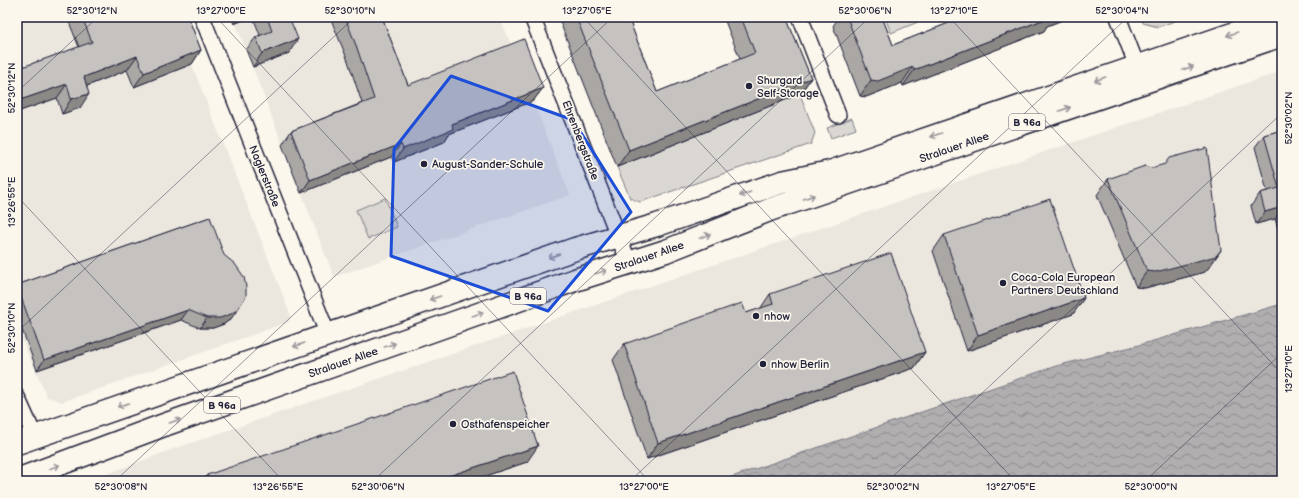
<svg xmlns="http://www.w3.org/2000/svg" width="1299" height="498" viewBox="0 0 1299 498" font-family="'Balsamiq Sans',sans-serif">
	<style>
		.built { fill: #ebe7df }
		.grass { fill: #dbd8d3; stroke: #7e7d87 }
		.park { fill: url(#park-tufts); stroke: #7e7d87 }
		.water { fill: url(#water-waves); stroke: #787681 }
		.lines { fill: none; stroke-linecap: round; stroke-linejoin: round }
		.street-casing { stroke: #22223b; stroke-width: 18 }
		.primary-casing { stroke: #22223b; stroke-width: 25 }
		.street { stroke: #fbf7ec; stroke-width: 15 }
		.primary { stroke: #fbf7ec; stroke-width: 22 }
		.wall { fill: #aaa7a5; stroke: #22223b }
		.shaded-wall { fill: #8b8886; stroke: #22223b }
		.building { fill: #c6c2c0; stroke: #22223b }
		.oneway { stroke: #99979c }
		.marked { fill: #1d4ed8; fill-opacity: 0.2; stroke: #1d4ed8; stroke-width: 3; stroke-linejoin: round }
		.ticks { fill: none; stroke: #22223b; stroke-width: 1; stroke-opacity: 0.45 }
		.poi-dot { fill: #22223b; stroke: #fbf7ec; stroke-width: 1.5 }
		.labels { text-anchor: middle; stroke-width: 3.5; stroke-linejoin: round; paint-order: stroke }
		.shield { fill: #fbf7ec; stroke: #636270; stroke-width: 1 }
		.shield-label { font-size: 10px; font-weight: bold; fill: #22223b }
		.poi-label { font-size: 11px; fill: #22223b; stroke: #fbf7ec; text-anchor: start }
		.street-label { font-size: 11px; fill: #22223b; stroke: #fbf7ec }
		.neatline { fill: none; stroke: #22223b; stroke-width: 1.5 }
		.ticks-label { font-size: 10px; text-anchor: middle; fill: #22223b }
	</style>
	<defs>
		<pattern id="park-tufts" width="24" height="20" patternUnits="userSpaceOnUse"><rect width="24" height="20" fill="#dbd8d3"/><path d="M3 7l-1-3M5 7V3M7 7l1-3M15 17l-1-3M17 17v-4M19 17l1-3" fill="none" stroke="#bcb9b6"/></pattern>
		<pattern id="water-waves" width="16" height="10" patternUnits="userSpaceOnUse"><rect width="16" height="10" fill="#b1aeb0"/><path d="M0 5q4-4 8 0t8 0" fill="none" stroke="#908d90"/></pattern>
	</defs>
	<rect width="100%" height="100%" fill="#fbf7ec"/>
	<filter id="ink" filterUnits="userSpaceOnUse"><feTurbulence type="fractalNoise" baseFrequency=".025" numOctaves="2"/><feDisplacementMap in="SourceGraphic" scale="8" xChannelSelector="R" yChannelSelector="G"/><feConvolveMatrix kernelMatrix="1 2 1 2 8 2 1 2 1" color-interpolation-filters="sRGB"/></filter>
	<g filter="url(#ink)">
		<g class="built">
			<polygon points="17,17 173,17 291,316 289,322 62,402 47,397 17,329"/>
			<polygon points="233,17 500,17 570,195 334,277"/>
			<polygon points="1282,71 1282,304 1139,345 1056,366 720,481 88,481 173,449"/>
		</g>
		<g class="grass">
			<polygon points="885,17 915,17 918,22 891,33"/>
			<polygon points="800,94 815,133 811,144 640,202 630,198 617,167"/>
			<polygon points="852,118 856,129 831,138 827,128"/>
			<polygon points="385,198 397,227 368,239 356,210"/>
		</g>
		<polygon class="park" points="1141,17 1186,17 1158,27 1143,23"/>
		<polygon class="water" points="1282,304 1282,481 720,481 1056,366 1139,345"/>
		<g class="lines">
			<defs>
				<g id="street">
					<polyline points="202,17 328,335"/>
					<polyline points="532,17 629,263"/>
					<polyline points="800,17 838,115"/>
					<polyline points="1118,17 1137,66"/>
					<polyline points="17,397 35,437"/>
				</g>
				<g id="primary">
					<polyline points="17,443 575,249 657,225 782,182 830,172 1282,17"/>
					<polyline points="17,480 164,425 428,332 575,280 666,251 772,209 1282,35"/>
				</g>
			</defs>
			<use href="#street" class="street-casing"/>
			<use href="#primary" class="primary-casing"/>
			<use href="#street" class="street"/>
			<use href="#primary" class="primary"/>
		</g>
		<g class="wall">
			<polygon points="67,17 188,17 201,50 192,64 134,87 127,70 87,86 80,108 62,114 57,98 17,112 17,69 79,47"/>
			<polygon points="231,17 250,17 234,24"/>
			<polygon points="253,17 289,17 289,53 253,67 246,50 256,37 260,35"/>
			<polygon points="330,17 382,17 408,85 543,88 533,101 449,134 444,142 394,162 391,157 301,193 282,145 291,131 362,103 348,61"/>
			<polygon points="558,17 628,17 657,92 740,59 725,21 728,17 786,17 811,78 800,94 617,167"/>
			<polygon points="839,17 882,17 893,45 964,17 1070,17 1047,26 1044,31 903,86 902,83 866,97 860,96 833,26"/>
			<polygon points="1282,130 1282,243 1275,219 1256,224 1251,206 1260,193 1267,191 1255,147 1264,135"/>
			<polygon points="1108,179 1221,250 1210,266 1205,272 1145,288 1136,287 1097,195"/>
			<polygon points="210,217 231,319 224,324 213,328 200,328 181,320 37,370 17,316 17,285"/>
			<polygon points="944,235 1084,298 1073,314 967,351 933,251"/>
			<polygon points="770,294 925,352 914,368 647,459 613,360 624,344 746,313 760,309"/>
			<polygon points="527,462 470,481 203,481 207,475"/>
		</g>
		<g class="shaded-wall">
			<polygon points="238,17 250,17 234,24"/>
			<polygon points="1050,17 1070,17 1047,26 1044,31 903,86 914,70"/>
			<polygon points="298,39 289,53 253,67 262,53"/>
			<polygon points="201,50 192,64 134,87 144,73"/>
			<polygon points="137,56 127,70 74,91 84,77"/>
			<polygon points="913,67 902,83 866,97 860,96 871,80"/>
			<polygon points="811,78 800,94 617,167 629,150"/>
			<polygon points="67,84 57,98 17,112 17,101"/>
			<polygon points="543,88 533,101 449,134 444,142 394,162 403,149 452,124"/>
			<polygon points="89,94 80,108 62,114 71,99"/>
			<polygon points="401,144 391,157 301,193 310,180"/>
			<polygon points="1282,207 1282,209 1275,219 1256,224 1265,212"/>
			<polygon points="1221,250 1210,266 1205,272 1145,288 1136,287 1147,271"/>
			<polygon points="1084,298 1073,314 967,351 978,335"/>
			<polygon points="238,309 231,319 224,324 213,328 200,328 207,318"/>
			<polygon points="188,310 181,320 37,370 44,360"/>
			<polygon points="925,352 914,368 647,459 658,443"/>
			<polygon points="538,446 527,462 470,481 434,481"/>
		</g>
		<g class="building">
			<polygon points="82,17 188,17 201,50 144,73 137,56 84,77 89,94 71,99 67,84 17,101 17,69 92,42"/>
			<polygon points="267,17 289,17 298,39 262,53 256,37 272,31"/>
			<polygon points="345,17 382,17 408,85 524,39 543,88 452,124 453,129 403,149 401,144 310,180 291,131 374,99 357,48"/>
			<polygon points="576,17 628,17 657,92 755,53 741,17 786,17 811,78 629,150"/>
			<polygon points="847,17 882,17 893,45 964,17 1050,17 914,70 913,67 878,81 871,80"/>
			<polygon points="1282,130 1282,207 1265,212 1260,193 1279,188 1264,135"/>
			<polygon points="1207,148 1221,250 1216,256 1156,272 1147,271 1108,179 1145,166 1151,168 1165,164 1169,158"/>
			<polygon points="1050,199 1084,298 978,335 944,235"/>
			<polygon points="210,217 224,255 235,264 244,277 246,287 246,296 238,309 231,314 220,318 207,318 188,310 44,360 17,286 17,285"/>
			<polygon points="891,253 925,352 658,443 624,344 742,303 746,313 773,304 770,294"/>
			<polygon points="513,371 538,446 434,481 208,481 207,475"/>
		</g>
		<defs><path id="oneway-shaft" d="M-6 0H5M1.5-3L5.5 0L1.5 3" fill="none" stroke-width="1.6" stroke-linecap="round" stroke-linejoin="round"/></defs>
		<g class="oneway">
			<use href="#oneway-shaft" transform="translate(1232 34) rotate(161)"/>
			<use href="#oneway-shaft" transform="translate(1188 68) rotate(-19)"/>
			<use href="#oneway-shaft" transform="translate(1100 79) rotate(161)"/>
			<use href="#oneway-shaft" transform="translate(1065 109) rotate(-19)"/>
			<use href="#oneway-shaft" transform="translate(936 135) rotate(161)"/>
			<use href="#oneway-shaft" transform="translate(745 194) rotate(161)"/>
			<use href="#oneway-shaft" transform="translate(809 197) rotate(-19)"/>
			<use href="#oneway-shaft" transform="translate(705 236) rotate(-22)"/>
			<use href="#oneway-shaft" transform="translate(554 256) rotate(161)"/>
			<use href="#oneway-shaft" transform="translate(601 272) rotate(-17)"/>
			<use href="#oneway-shaft" transform="translate(435 298) rotate(161)"/>
			<use href="#oneway-shaft" transform="translate(478 314) rotate(-19)"/>
			<use href="#oneway-shaft" transform="translate(299 345) rotate(161)"/>
			<use href="#oneway-shaft" transform="translate(390 345) rotate(-19)"/>
			<use href="#oneway-shaft" transform="translate(123 405) rotate(161)"/>
			<use href="#oneway-shaft" transform="translate(175 421) rotate(-19)"/>
			<use href="#oneway-shaft" transform="translate(54 467) rotate(-21)"/>
		</g>
	</g>
	<path class="marked" d="M451 76 573 120 631 212 548 311 391 256 394 149Z"/>
	<path class="ticks" d="M216 17 649 481M583 17 1015 481M949 17 1282 374M17 92 98 17M17 196 283 481M17 332 355 17M115 481 613 17M373 481 870 17M630 481 1128 17M888 481 1282 113M1145 481 1282 353"/>
	<g class="poi-dot">
		<circle cx="749" cy="86" r="4"/>
		<circle cx="424" cy="164" r="4"/>
		<circle cx="1003" cy="283" r="4"/>
		<circle cx="756" cy="316" r="4"/>
		<circle cx="763" cy="364" r="4"/>
		<circle cx="453" cy="424" r="4"/>
	</g>
	<g class="labels">
		<g class="shield">
			<rect x="1009" y="114" width="36" height="16" rx="3"/>
			<rect x="510" y="288" width="36" height="16" rx="3"/>
			<rect x="204" y="397" width="36" height="16" rx="3"/>
		</g>
		<g class="shield-label">
			<text x="1027" y="126">B 96a</text>
			<text x="528" y="300">B 96a</text>
			<text x="222" y="409">B 96a</text>
		</g>
		<g class="poi-label">
			<text x="757" y="84">Shurgard<tspan x="757" dy="13">Self-Storage</tspan></text>
			<text x="432" y="168">August-Sander-Schule</text>
			<text x="1011" y="281">Coca-Cola European<tspan x="1011" dy="13">Partners Deutschland</tspan></text>
			<text x="764" y="320">nhow</text>
			<text x="771" y="368">nhow Berlin</text>
			<text x="461" y="428">Osthafenspeicher</text>
		</g>
		<g class="street-label">
			<text transform="translate(581 140) rotate(69)" y="4">Ehrenbergstraße</text>
			<text transform="translate(954 147) rotate(-19)" y="4">Stralauer Allee</text>
			<text transform="translate(265 176) rotate(68)" y="4">Naglerstraße</text>
			<text transform="translate(649 256) rotate(-19)" y="4">Stralauer Allee</text>
			<text transform="translate(343 362) rotate(-19)" y="4">Stralauer Allee</text>
		</g>
	</g>
	<rect width="1299" height="498" fill="none" stroke="#fbf7ec" stroke-width="44"/>
	<rect x="22" y="22" width="1255" height="454" class="neatline"/>
	<g class="ticks-label">
		<text x="92" y="14">52°30'12"N</text>
		<text x="221" y="14">13°27'00"E</text>
		<text x="350" y="14">52°30'10"N</text>
		<text x="587" y="14">13°27'05"E</text>
		<text x="865" y="14">52°30'06"N</text>
		<text x="954" y="14">13°27'10"E</text>
		<text x="1122" y="14">52°30'04"N</text>
		<text transform="translate(11 88) rotate(-90)" y="4">52°30'12"N</text>
		<text transform="translate(1288 118) rotate(-90)" y="4">52°30'02"N</text>
		<text transform="translate(11 202) rotate(-90)" y="4">13°26'55"E</text>
		<text transform="translate(11 328) rotate(-90)" y="4">52°30'10"N</text>
		<text transform="translate(1288 369) rotate(-90)" y="4">13°27'10"E</text>
		<text x="121" y="490">52°30'08"N</text>
		<text x="278" y="490">13°26'55"E</text>
		<text x="378" y="490">52°30'06"N</text>
		<text x="644" y="490">13°27'00"E</text>
		<text x="893" y="490">52°30'02"N</text>
		<text x="1011" y="490">13°27'05"E</text>
		<text x="1151" y="490">52°30'00"N</text>
	</g>
</svg>
